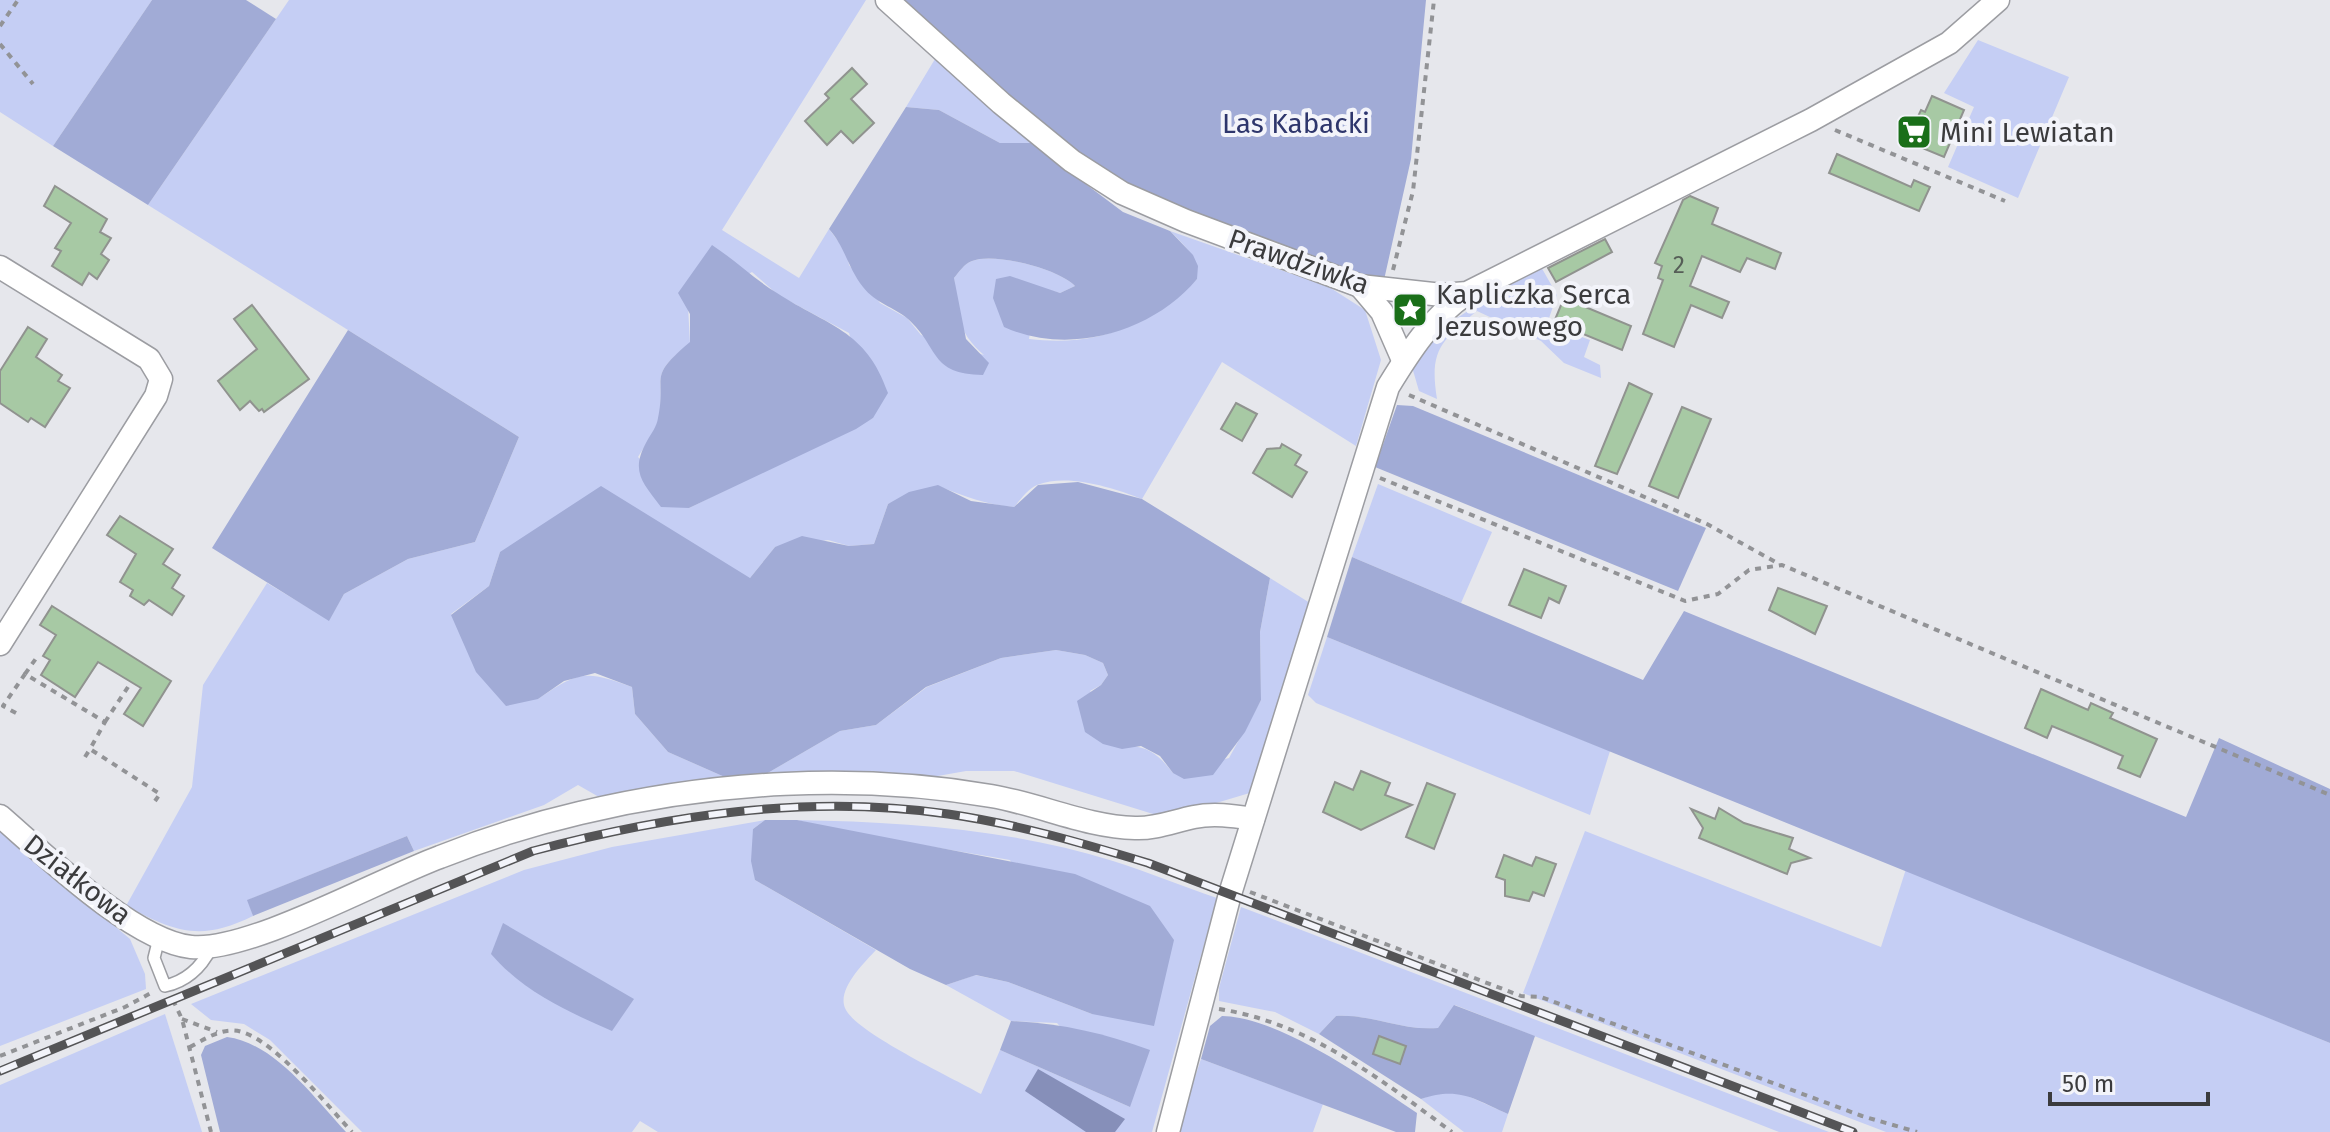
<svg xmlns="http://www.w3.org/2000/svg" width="2330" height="1132" viewBox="0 0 2330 1132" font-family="'Fira Sans',sans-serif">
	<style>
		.green { fill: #c5cef4; fill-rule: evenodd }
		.forest { fill: #a1abd6 }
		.water { fill: #868fb9 }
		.building { fill: #a7c9a4; stroke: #90938f; stroke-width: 2 }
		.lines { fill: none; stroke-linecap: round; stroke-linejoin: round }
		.lane-casing { stroke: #9c9da2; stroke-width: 14 }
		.street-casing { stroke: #9c9da2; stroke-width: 25 }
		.path { stroke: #929396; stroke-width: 4; stroke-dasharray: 6 6; stroke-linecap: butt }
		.lane { stroke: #fff; stroke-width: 11 }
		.street { stroke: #fff; stroke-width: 22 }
		.rail-casing { stroke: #545456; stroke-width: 9 }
		.rail { stroke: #f3f4fa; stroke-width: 6; stroke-dasharray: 18; stroke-linecap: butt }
		.labels { text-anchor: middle; stroke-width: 8; stroke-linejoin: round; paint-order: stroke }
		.number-label { font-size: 24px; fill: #565e57 }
		.park-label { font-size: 28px; fill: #2e366c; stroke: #f3f4fa }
		.poi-label { font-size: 28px; fill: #3b3b3d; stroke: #f3f4fa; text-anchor: start }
		.street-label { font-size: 28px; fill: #3b3b3d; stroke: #f3f4fa }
	</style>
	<rect width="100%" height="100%" fill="#e6e7ec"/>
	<g class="green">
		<polygon points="0,0 152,0 53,146 0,112"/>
		<path d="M289 0H866L722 230 799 278 829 229 847 253 849 265 880 303 907 318 921 335 984 355C957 332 957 313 954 278 959 272 964 264 972 261 994 252 1059 269 1075 286L1060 293 1037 287 1029 339C1099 347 1147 326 1197 279 1198 256 1185 246 1170 231L1329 287 1365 310 1381 360 1356 446 1222 362 1142 499C1113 488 1068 473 1037 485 1028 489 1021 499 1014 507 985 505 965 496 938 486L888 504 874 544 849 546 828 540 775 547 750 578 500 552 489 586 451 614 538 699C579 671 586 670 632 687L635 714 668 752 727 778 599 797 578 785 544 805 414 851 407 836 248 900 253 916C200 942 176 932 126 906L192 787 203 685 267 583 329 620 344 594 408 559 475 542 519 437 148 205ZM752 272 778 295 849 333 873 418 689 508 638 457C645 445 656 431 659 418 666 375 647 377 690 343L688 307Z"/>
		<polygon points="1978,40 2069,77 2018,198 1948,167 1974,107 1944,93"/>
		<polygon points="935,59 1031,143 1000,143 939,110 906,107"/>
		<path d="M1540 265 1557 295 1547 324 1590 340 1584 357 1600 365 1601 378 1564 363 1541 341 1477 311C1441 341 1429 350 1437 399L1419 391 1412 367 1438 330Z"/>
		<polygon points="1378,484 1492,532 1461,603 1352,557"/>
		<path d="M1270 578 1310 603 1253 792 1166 818 1014 771H966L932 777 766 774 840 731 876 725 927 687 1001 658 1056 650 1085 655 1103 663 1108 675 1101 685 1090 691 1130 746C1151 747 1161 758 1173 773L1229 758 1261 700 1260 632Z"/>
		<polygon points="1327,637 1610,751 1590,815 1316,703 1308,695"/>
		<path d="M765 820 753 829 755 880 876 950C864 963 837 989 845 1008 854 1032 955 1079 981 1094L1000 1050 1130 1107 1057 1023 1011 1021 946 985 975 975 1008 982 1092 1014 1010 860 851 833 797 820C903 822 1011 829 1113 861 1148 872 1182 886 1217 898L1152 1132H658L640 1121 632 1132H362L270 1040 244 1024 211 1020 191 1004 524 870 612 847Z"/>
		<polygon points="0,830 130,939 145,974 146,989 0,1046"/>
		<polygon points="1585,831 1881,947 1906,869 2330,1043 2330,1132 1886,1132 1523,993"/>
		<path d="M1241 907 1829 1132H1779L1455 1005 1438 1028C1401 1031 1373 1014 1336 1016L1319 1034 1275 1012 1219 1001V988Z"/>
		<polygon points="165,1014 202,1132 0,1132 0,1085"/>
		<polygon points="1201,1059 1323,1104 1313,1132 1177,1132"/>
		<polygon points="1459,1092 1508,1114 1502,1132 1464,1132 1421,1099 1438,1093"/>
	</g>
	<g class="forest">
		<polygon points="152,0 246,0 276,19 148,205 53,146"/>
		<path d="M900 0H1426L1411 159 1384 280C1326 263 1257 247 1203 224 1099 179 980 80 900 0Z"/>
		<path d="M906 107 939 110 1000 143H1031L1123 212 1170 231 1193 255 1198 266 1197 279C1152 333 1068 356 1004 327L993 298 996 279 1010 276 1060 293 1075 286C1059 269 994 252 972 261 964 264 959 272 954 278L966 339 989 363 983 375C929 374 940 348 908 319 894 307 875 303 863 287 848 268 845 247 829 229Z"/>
		<path d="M712 245C735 260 754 279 777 293 827 326 866 329 888 393L873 418 856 429 689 508 661 507C642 482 630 471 647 441 651 434 657 426 658 418 667 374 646 379 690 342V314L678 293Z"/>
		<polygon points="348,330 519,437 475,542 408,559 344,594 329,621 212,548"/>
		<polygon points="1397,405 1413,406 1706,528 1678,591 1375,467"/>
		<polygon points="1078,482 1142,499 1270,578 1260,632 1261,700 1245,732 1213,775 1184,779 1173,773 1160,756 1141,746 1122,749 1103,744 1085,732 1077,701 1101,685 1108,675 1103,663 1085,655 1056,650 1001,658 926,687 876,725 840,731 766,774 727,778 668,752 635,714 632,687 595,673 564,681 538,699 506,706 476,672 451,615 489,586 500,552 601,486 750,578 775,547 802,536 849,546 874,544 888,504 909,492 938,485 971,501 1014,507 1038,485"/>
		<polygon points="1352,557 1643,680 1684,611 2186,817 2219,738 2330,789 2330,1043 1327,637"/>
		<polygon points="765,820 797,820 1075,874 1150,906 1174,940 1154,1026 1092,1014 1008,982 976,975 946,985 910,969 755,880 751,861 753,829"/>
		<polygon points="407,836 414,851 253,916 247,900"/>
		<path d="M503 923 634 999 612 1031C566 1011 524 992 491 954Z"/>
		<path d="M1454 1005 1535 1036 1508 1114C1475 1099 1458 1086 1421 1099L1319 1034 1336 1016C1373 1014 1401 1031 1438 1028Z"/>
		<path d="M1222 1016C1280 1017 1369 1081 1417 1113L1415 1132H1396L1201 1059 1210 1026Z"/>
		<path d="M1011 1021C1060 1023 1104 1033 1150 1050L1130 1107 1000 1050Z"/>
		<path d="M227 1037C275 1043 315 1099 346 1132H220L201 1055 205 1046Z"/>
	</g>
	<polygon class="water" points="1038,1069 1125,1119 1115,1132 1086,1132 1025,1091"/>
	<g class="building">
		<polygon points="852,68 867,84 851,99 874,123 853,143 841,131 827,145 805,121 829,98 825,94"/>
		<polygon points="1932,96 1964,110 1944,157 1903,140 1910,123 1914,125 1921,110 1925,112"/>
		<polygon points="1837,154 1911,187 1914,180 1930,187 1919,211 1829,173"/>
		<polygon points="55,186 107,219 100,232 111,238 101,254 109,260 97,279 89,273 82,285 52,266 61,251 55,248 71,223 44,206"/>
		<polygon points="1690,196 1718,208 1712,224 1781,253 1775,269 1747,258 1740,272 1702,256 1690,286 1729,302 1722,318 1691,305 1674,347 1643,334 1663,280 1658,278 1662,266 1655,263 1683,200"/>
		<polygon points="1605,239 1612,252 1556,282 1548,268"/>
		<polygon points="1564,298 1631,326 1622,350 1554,322"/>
		<polygon points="252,305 309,379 264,412 262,409 259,411 250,401 240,410 218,381 257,349 234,319"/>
		<polygon points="28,327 47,339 36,357 62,375 58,381 70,388 45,427 31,418 28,422 0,403 0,371"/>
		<polygon points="1629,383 1652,394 1617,474 1595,466"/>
		<polygon points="1236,403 1257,414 1242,441 1221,429"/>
		<polygon points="1682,407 1711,419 1678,498 1649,486"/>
		<polygon points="1282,444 1301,455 1295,465 1307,472 1292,497 1253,473 1267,449 1280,448"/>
		<polygon points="120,516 173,549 163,564 180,575 172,588 184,596 172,615 149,600 144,605 130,596 133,590 120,582 136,554 107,535"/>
		<polygon points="1524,569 1566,586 1559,603 1549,598 1541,618 1509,605"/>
		<polygon points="1778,588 1827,606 1815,634 1769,610"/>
		<polygon points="52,606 171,681 143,726 124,714 141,688 98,662 75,697 41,675 50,660 43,656 56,635 40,625"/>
		<polygon points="2041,689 2088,710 2091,703 2113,713 2110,718 2157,739 2140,777 2118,768 2123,756 2093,743 2052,726 2047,738 2025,728"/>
		<polygon points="1361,771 1390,783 1385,795 1412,805 1361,830 1323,812 1335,782 1353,790"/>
		<polygon points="1427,783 1455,794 1434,849 1406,837"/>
		<polygon points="1719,808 1744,823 1793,838 1789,849 1810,858 1791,863 1787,874 1699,838 1703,828 1691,809 1715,819"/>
		<polygon points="1504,855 1532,866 1536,857 1556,864 1544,896 1533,892 1529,901 1505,896 1505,880 1496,877"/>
		<polygon points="1379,1036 1406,1046 1400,1064 1373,1054"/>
	</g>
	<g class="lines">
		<defs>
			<path id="lane" d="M159 938 154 958 165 986C187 981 201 968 211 948"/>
			<g id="street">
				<polyline points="887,0 1001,103 1072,161 1122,193 1186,221 1360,286 1442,295 1467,293 1811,120 1949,43 1998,0"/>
				<polyline points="0,267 149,359 161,379 156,396 0,644"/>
				<polyline points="1360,286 1382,312 1403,360"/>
				<path d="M0 816C44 854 134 941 191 947 248 953 380 879 440 857 485 839 533 824 580 813 714 781 856 773 991 796 1039 804 1087 827 1135 828 1155 829 1174 821 1194 817 1214 813 1233 816 1253 819"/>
				<path d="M1168 1132 1230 894 1388 387C1410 351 1431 318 1466 294"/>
			</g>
		</defs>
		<use href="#lane" class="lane-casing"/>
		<use href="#street" class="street-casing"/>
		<g class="path">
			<polyline points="0,26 18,0"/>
			<polyline points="0,44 33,84"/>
			<polyline points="1835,130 2005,201"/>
			<polyline points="1393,270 1413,191 1434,0"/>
			<polyline points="1409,395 1707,524 1779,564"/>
			<polyline points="1380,478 1685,601 1718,594 1749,570 1782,565 2330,795"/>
			<polyline points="25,674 37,657"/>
			<polyline points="16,713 3,706 25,674 105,722 90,749 160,794 155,801"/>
			<polyline points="105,722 128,687"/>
			<polyline points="85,757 90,749"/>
			<polyline points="1250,892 1521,996 1541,997 1862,1116 1917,1132"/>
			<polyline points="173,1000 182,1019 211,1132"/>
			<path d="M1219 1009C1309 1023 1380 1079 1452 1132"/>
			<polyline points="182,1019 217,1032"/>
			<path d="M190 1047C205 1039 224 1026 242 1032 276 1042 327 1105 352 1132"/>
			<polyline points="0,1056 125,1007 151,993"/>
		</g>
		<use href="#lane" class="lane"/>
		<use href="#street" class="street"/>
		<defs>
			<path id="rail" d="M0 1071 533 851C668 815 808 794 948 814 1017 824 1082 843 1148 863L1853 1132"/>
		</defs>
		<use href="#rail" class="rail-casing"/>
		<use href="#rail" class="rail"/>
	</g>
	<defs>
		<symbol id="supermarket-square" viewBox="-11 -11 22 22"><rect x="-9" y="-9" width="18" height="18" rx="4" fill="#1a6f19" stroke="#f3f4fa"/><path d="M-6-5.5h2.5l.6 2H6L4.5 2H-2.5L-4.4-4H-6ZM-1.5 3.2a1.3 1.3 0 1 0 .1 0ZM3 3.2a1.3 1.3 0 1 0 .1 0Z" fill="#fff"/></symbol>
		<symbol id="sight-square" viewBox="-11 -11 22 22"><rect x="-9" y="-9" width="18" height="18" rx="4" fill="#1a6f19" stroke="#f3f4fa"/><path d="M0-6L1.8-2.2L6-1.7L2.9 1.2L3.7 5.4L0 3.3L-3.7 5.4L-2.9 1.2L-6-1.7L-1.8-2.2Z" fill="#fff"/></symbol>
	</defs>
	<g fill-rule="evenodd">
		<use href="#supermarket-square" x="1894" y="112" width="40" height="40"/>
		<use href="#sight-square" x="1390" y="290" width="40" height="40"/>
	</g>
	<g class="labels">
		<g class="number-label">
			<text x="1679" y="273">2</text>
		</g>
		<g class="park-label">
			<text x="1296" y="133">Las Kabacki</text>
		</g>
		<g class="poi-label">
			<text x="1940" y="142">Mini Lewiatan</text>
			<text x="1436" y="304">Kapliczka Serca<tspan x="1436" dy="32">Jezusowego</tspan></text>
		</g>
		<g class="street-label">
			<text transform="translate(1299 261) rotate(19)" y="10">Prawdziwka</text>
			<text transform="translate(78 879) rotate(38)" y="10">Działkowa</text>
		</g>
	</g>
	<path d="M2050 1092v12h158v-12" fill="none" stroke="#3b3b3d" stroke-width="4"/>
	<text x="2062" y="1092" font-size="24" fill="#3b3b3d" stroke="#f3f4fa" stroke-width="6" paint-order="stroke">50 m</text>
</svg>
